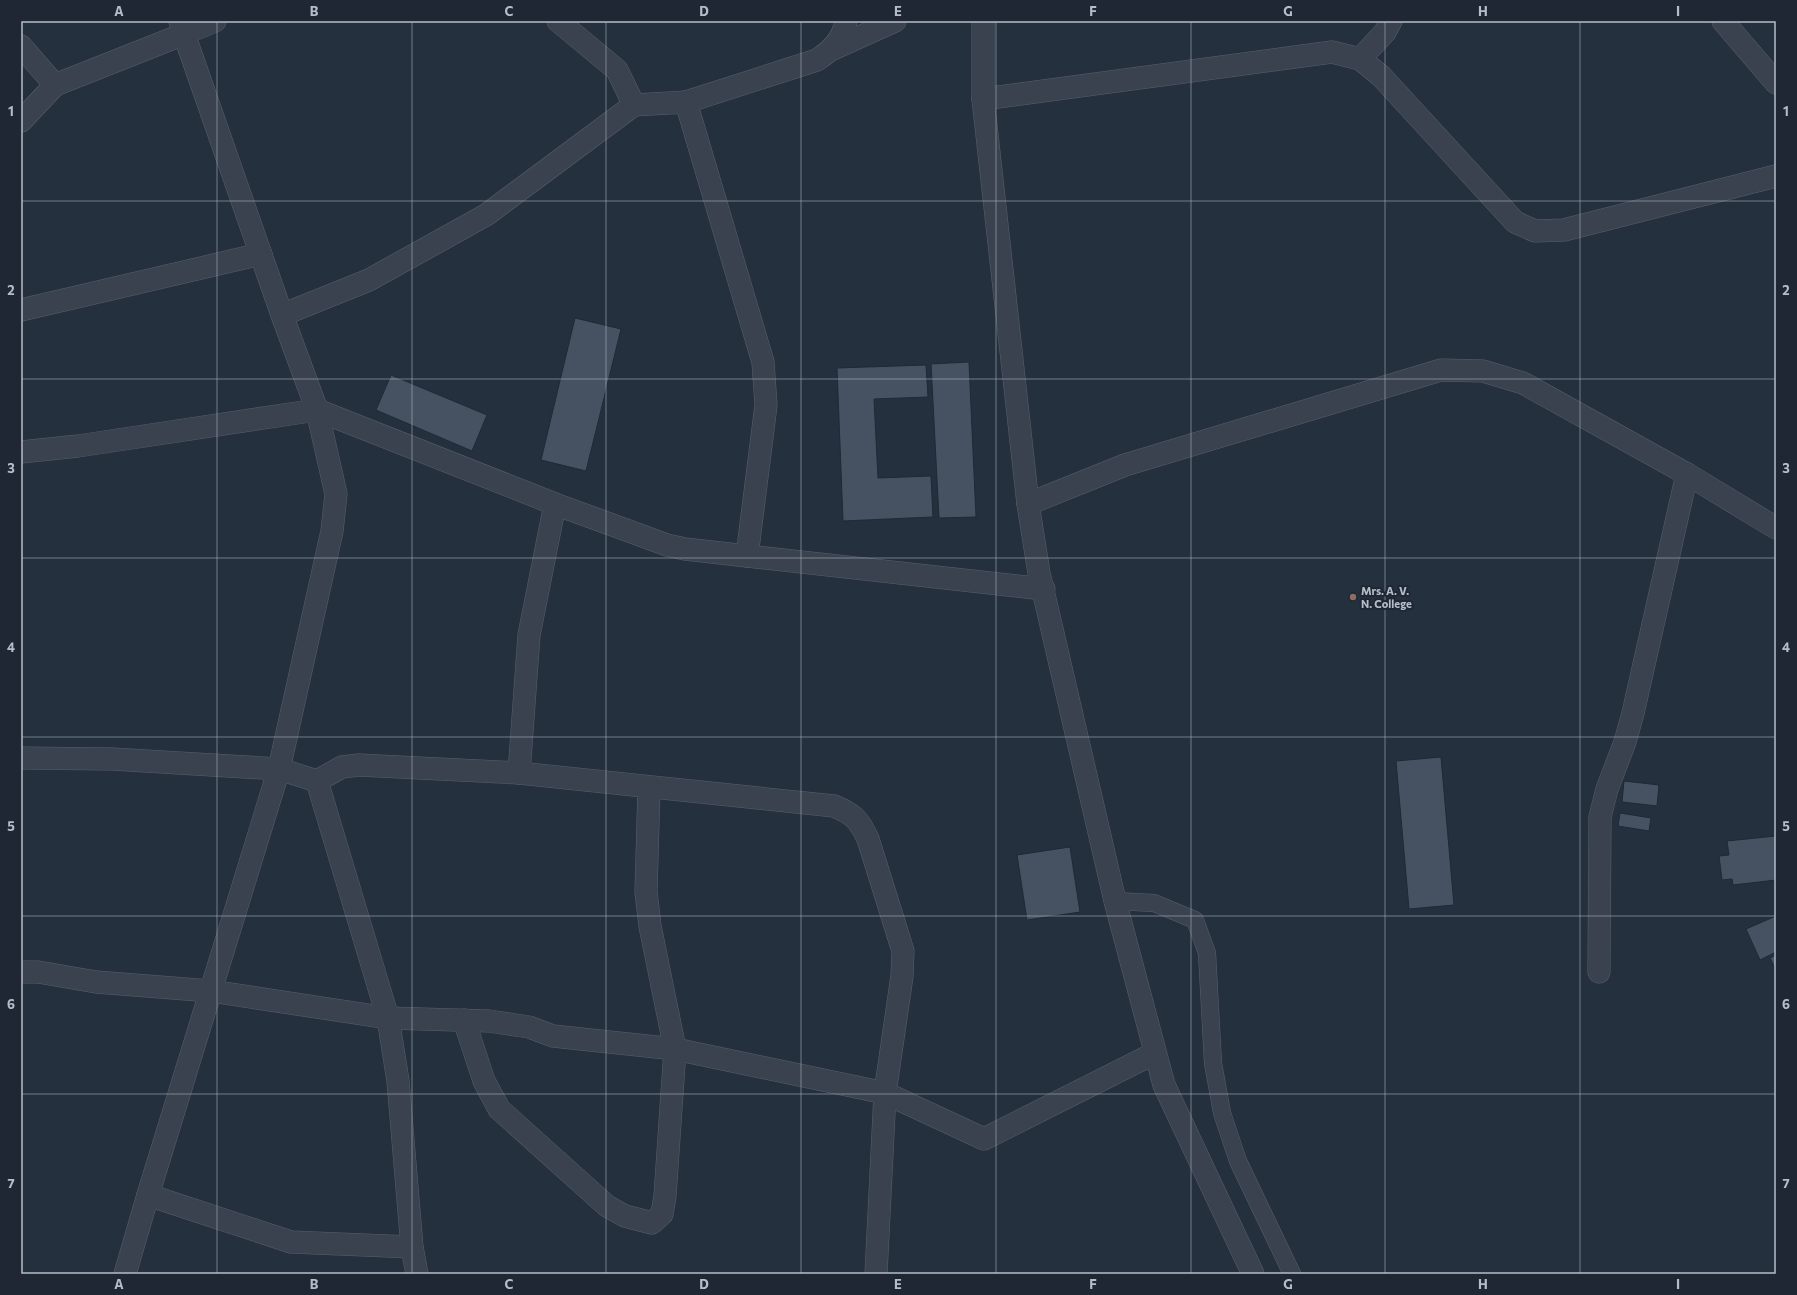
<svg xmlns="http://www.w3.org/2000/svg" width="1797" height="1295" viewBox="0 0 1797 1295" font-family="Commissioner,sans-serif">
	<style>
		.building { fill: #465262; stroke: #202935 }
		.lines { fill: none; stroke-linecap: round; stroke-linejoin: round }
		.service-casing { stroke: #57606c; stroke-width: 18 }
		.minor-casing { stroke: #57606c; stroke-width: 23 }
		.tertiary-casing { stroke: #57606c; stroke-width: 23 }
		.service { stroke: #39424e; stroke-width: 17 }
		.minor { stroke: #39424e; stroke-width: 22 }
		.tertiary { stroke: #39424e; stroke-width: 22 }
		.grid { fill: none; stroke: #b5bdc9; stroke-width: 1; stroke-opacity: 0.55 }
		.education-dot { fill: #8d6e63; stroke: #1e2733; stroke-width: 1.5 }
		.labels { text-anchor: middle; stroke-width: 4; stroke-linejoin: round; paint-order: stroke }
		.poi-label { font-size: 11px; font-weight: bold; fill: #b5bdc9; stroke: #1e2733; text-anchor: start }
		.neatline { fill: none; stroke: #b5bdc9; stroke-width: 1.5 }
		.grid-label { font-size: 13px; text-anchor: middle; font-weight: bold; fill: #b5bdc9 }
	</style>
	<rect width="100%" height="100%" fill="#25303e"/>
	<g class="building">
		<polygon points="575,318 621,329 586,471 541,460"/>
		<polygon points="969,362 976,517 939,518 931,364"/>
		<polygon points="926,365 928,397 874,399 878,478 931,476 933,517 843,521 837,368"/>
		<polygon points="391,375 487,415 472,451 376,410"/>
		<polygon points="1441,757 1454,905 1409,909 1396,761"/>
		<polygon points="1624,781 1659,785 1657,806 1622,802"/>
		<polygon points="1620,813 1651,818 1649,831 1618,826"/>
		<polygon points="1776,836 1776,880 1733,885 1732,879 1722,880 1719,856 1729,855 1727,841"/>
		<polygon points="1070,847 1080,912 1027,920 1017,855"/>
		<polygon points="1776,916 1776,952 1760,960 1746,929"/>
		<polygon points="1776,955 1776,970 1770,958"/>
	</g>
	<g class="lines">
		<defs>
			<polyline id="service" points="1115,901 1154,903 1195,920 1207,953 1213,1063 1222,1113 1238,1161 1292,1274"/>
			<g id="minor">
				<polyline points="215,21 184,34 282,315 317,410 336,494 332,531 279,769 317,781 388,1018 398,1081 412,1247 417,1274"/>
				<polyline points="1723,21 1776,83"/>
				<polyline points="21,46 55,85 184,34 180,21"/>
				<polyline points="833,49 895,21"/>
				<polyline points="1360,59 1385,32 1391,21"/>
				<polyline points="983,99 1332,52 1360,59 1381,76 1515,222 1535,231 1564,230 1776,176"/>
				<path d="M686 102 817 60C832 50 843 39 846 21"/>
				<polyline points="21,121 55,85"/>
				<polyline points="21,310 261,254"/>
				<polyline points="282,315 369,280 486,215 634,105 617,70 558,21"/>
				<polyline points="21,452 78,446 317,410 555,504 667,545 685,549 747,556 766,405 763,362 686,102 634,105"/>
				<polyline points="1028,504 1125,465 1441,370 1483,371 1523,383 1687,474 1776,528"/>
				<polyline points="747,556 1044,589"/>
				<polyline points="21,758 112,759 279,769 148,1195 125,1274"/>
				<polyline points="519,773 529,635 555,504"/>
				<path d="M317 781 342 767 359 765 519 773 834 806C854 814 859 820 868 839L903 951 902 976 885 1093 876 1274"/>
				<polyline points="21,972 38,972 96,982 211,991 388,1018 489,1021 529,1027 553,1036 675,1049 650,926 646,892 649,788"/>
				<polyline points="1599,972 1600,817 1607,789 1625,742 1633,713 1687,474"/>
				<polyline points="464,1020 484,1081 499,1109 607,1206 625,1216 652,1223 662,1214 665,1196 675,1049 885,1093 984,1139 1155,1053"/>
				<polyline points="148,1195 291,1242 412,1247"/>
			</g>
			<polyline id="tertiary" points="983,21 983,99 1028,504 1039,573 1115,901 1164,1085 1253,1274"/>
		</defs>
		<use href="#service" class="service-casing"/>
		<use href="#minor" class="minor-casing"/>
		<use href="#tertiary" class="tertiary-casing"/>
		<use href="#service" class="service"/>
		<use href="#minor" class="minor"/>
		<use href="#tertiary" class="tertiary"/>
	</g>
	<path class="grid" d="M217 21V1274M412 21V1274M606 21V1274M801 21V1274M996 21V1274M1191 21V1274M1385 21V1274M1580 21V1274M21 201H1776M21 379H1776M21 558H1776M21 737H1776M21 916H1776M21 1094H1776"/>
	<circle class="education-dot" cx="1353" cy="597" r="4"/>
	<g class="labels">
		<g class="poi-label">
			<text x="1361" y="595">Mrs. A. V.<tspan x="1361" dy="13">N. College</tspan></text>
		</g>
	</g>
	<rect width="1797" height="1295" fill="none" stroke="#1e2733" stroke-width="44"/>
	<rect x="22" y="22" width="1753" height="1251" class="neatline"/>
	<g class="grid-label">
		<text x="119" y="16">A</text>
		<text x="314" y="16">B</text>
		<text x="509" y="16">C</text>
		<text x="704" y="16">D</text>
		<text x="898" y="16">E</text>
		<text x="1093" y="16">F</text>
		<text x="1288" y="16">G</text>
		<text x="1483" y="16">H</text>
		<text x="1678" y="16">I</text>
		<text x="11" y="116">1</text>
		<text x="1786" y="116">1</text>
		<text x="11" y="295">2</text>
		<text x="1786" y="295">2</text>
		<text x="11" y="473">3</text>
		<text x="1786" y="473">3</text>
		<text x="11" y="652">4</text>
		<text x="1786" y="652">4</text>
		<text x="11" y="831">5</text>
		<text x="1786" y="831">5</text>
		<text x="11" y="1009">6</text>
		<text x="1786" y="1009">6</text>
		<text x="11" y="1188">7</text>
		<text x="1786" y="1188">7</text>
		<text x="119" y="1289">A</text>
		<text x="314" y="1289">B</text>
		<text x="509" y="1289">C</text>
		<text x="704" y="1289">D</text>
		<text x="898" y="1289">E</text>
		<text x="1093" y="1289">F</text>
		<text x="1288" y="1289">G</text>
		<text x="1483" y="1289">H</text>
		<text x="1678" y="1289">I</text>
	</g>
</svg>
